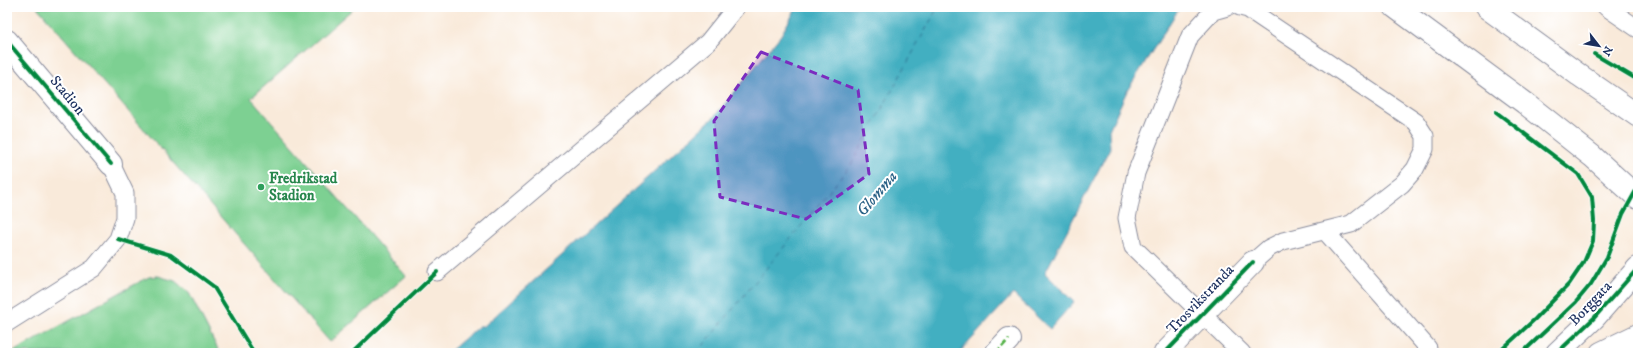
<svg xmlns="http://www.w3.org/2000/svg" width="1645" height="360" viewBox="0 0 1645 360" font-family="'IM FELL DW Pica',serif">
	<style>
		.green { fill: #7dd092; stroke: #4c8078 }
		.water { fill: #43afc1; stroke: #2f6f90 }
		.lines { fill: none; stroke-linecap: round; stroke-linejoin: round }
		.ferry { stroke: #2b6286; stroke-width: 1; stroke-dasharray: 5 4; stroke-linecap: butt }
		.lane-casing { stroke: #8a8c9c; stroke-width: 19 }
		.street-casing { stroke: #8a8c9c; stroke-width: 24 }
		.secondary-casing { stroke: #8a8c9c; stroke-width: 24 }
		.primary-casing { stroke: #8a8c9c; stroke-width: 24 }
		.lane { stroke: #fff; stroke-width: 17 }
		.street { stroke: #fff; stroke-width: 22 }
		.secondary { stroke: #fff; stroke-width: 22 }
		.primary { stroke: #fff; stroke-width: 22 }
		.quiet { stroke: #55b248; stroke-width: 3; stroke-dasharray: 6 3; stroke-linecap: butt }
		.cycleway-casing { stroke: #fff; stroke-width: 6 }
		.cycleway { stroke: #00873e; stroke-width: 4 }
		.marked { fill: #7b2cbf; fill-opacity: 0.2; stroke: #7b2cbf; stroke-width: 3; stroke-dasharray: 8 5; stroke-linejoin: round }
		.leisure-dot { fill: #2e9e5b; stroke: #fff; stroke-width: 1.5 }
		.labels { text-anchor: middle; stroke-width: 4; stroke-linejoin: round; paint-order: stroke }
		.street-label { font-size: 15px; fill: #1b2f5e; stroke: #fff }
		.leisure-label { font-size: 15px; font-weight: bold; fill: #27864d; stroke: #fff; text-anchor: start }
		.water-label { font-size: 16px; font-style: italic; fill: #2b6286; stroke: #fff }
	</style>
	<rect width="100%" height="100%" fill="#fff"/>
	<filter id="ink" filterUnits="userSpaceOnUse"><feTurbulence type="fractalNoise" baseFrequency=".025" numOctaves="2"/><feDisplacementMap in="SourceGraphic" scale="8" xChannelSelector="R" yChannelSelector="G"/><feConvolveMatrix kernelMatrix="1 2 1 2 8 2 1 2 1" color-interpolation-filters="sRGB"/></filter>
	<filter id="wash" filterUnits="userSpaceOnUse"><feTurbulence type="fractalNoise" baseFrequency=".012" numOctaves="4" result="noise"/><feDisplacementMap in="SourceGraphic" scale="16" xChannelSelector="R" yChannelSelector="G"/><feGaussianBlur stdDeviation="0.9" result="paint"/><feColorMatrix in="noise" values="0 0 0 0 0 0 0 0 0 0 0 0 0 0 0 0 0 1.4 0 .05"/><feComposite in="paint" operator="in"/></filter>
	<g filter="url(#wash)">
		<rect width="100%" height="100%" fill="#f9eada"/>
		<g class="green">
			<polygon points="37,7 355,7 251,98 406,276 330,342"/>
			<polygon points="158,276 175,281 189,293 220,353 11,353 141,281 149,277"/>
		</g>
		<polygon class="water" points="797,7 1180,7 1127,91 1109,130 1110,148 1045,273 1074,302 1050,329 1013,294 959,353 448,353 479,326 484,326 714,117 781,35"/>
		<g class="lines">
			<polyline class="ferry" points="697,353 851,165 938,7"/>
		</g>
	</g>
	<g filter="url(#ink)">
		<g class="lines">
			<defs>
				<g id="lane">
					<polyline points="1227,7 1213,11 1190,36 1136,173 1127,218 1133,247 1242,353"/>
					<polyline points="1240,7 1248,9 1416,122 1425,136 1425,149 1415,169 1402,184 1351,224 1283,241 1269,248 1253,262"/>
					<polyline points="1606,7 1638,29"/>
					<polyline points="1325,231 1428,348"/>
					<polyline points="437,272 708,42 736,7"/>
					<polyline points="7,323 94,268 118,239 125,218 125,193 111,164"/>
				</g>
				<g id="street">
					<polyline points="7,41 111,164"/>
					<polyline points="996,353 1009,339"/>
					<polyline points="1165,353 1253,262"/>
				</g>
				<g id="secondary">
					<polyline points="1557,353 1594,318 1638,268"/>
					<polyline points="1601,353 1638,335"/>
				</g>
				<g id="primary">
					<polyline points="1395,7 1525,103 1592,156 1638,198"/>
					<polyline points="1486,7 1579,75 1638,116"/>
				</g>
			</defs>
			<use href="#lane" class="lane-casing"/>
			<use href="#street" class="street-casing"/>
			<use href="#secondary" class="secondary-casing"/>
			<use href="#primary" class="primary-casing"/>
			<use href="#lane" class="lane"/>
			<use href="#street" class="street"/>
			<use href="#secondary" class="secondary"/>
			<use href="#primary" class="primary"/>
			<polyline class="quiet" points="996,353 1009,339"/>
			<defs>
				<g id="cycleway">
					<polyline points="7,41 111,164"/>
					<polyline points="1594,54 1638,80"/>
					<polyline points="1496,112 1578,174 1592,197 1594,221 1593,241 1584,262 1569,284 1535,319 1498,353"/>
					<polyline points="118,239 171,255 213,286 254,353"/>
					<polyline points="352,353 437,272"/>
					<polyline points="1165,353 1253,262"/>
					<polyline points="1522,353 1576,302 1591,284 1607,257 1623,214 1638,187"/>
					<polyline points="1557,353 1594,318 1638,268"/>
				</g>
			</defs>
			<use href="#cycleway" class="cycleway-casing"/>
			<use href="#cycleway" class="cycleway"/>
		</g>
	</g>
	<path class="marked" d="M761 52 858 90 869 174 806 219 720 197 714 121Z"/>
	<circle class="leisure-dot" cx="261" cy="187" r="4"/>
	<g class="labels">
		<g class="street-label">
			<text transform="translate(68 95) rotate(50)" y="5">Stadion</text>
			<text transform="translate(1200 299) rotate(-46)" y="5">Trosvikstranda</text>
			<text transform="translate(1590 303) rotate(-47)" y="5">Borggata</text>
		</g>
		<g class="leisure-label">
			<text x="269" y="183">Fredrikstad<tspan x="269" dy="17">Stadion</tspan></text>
		</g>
		<g class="water-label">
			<text transform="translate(876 193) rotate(-50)" y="6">Glomma</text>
		</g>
	</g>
	<rect width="1645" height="360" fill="none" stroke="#fff" stroke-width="24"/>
	<g transform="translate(1599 46) rotate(121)" stroke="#ffffff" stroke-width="3" paint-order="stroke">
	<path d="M0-3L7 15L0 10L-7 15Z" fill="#1b2f5e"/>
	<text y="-6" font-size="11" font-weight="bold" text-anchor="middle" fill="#1b2f5e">N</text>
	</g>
</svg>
